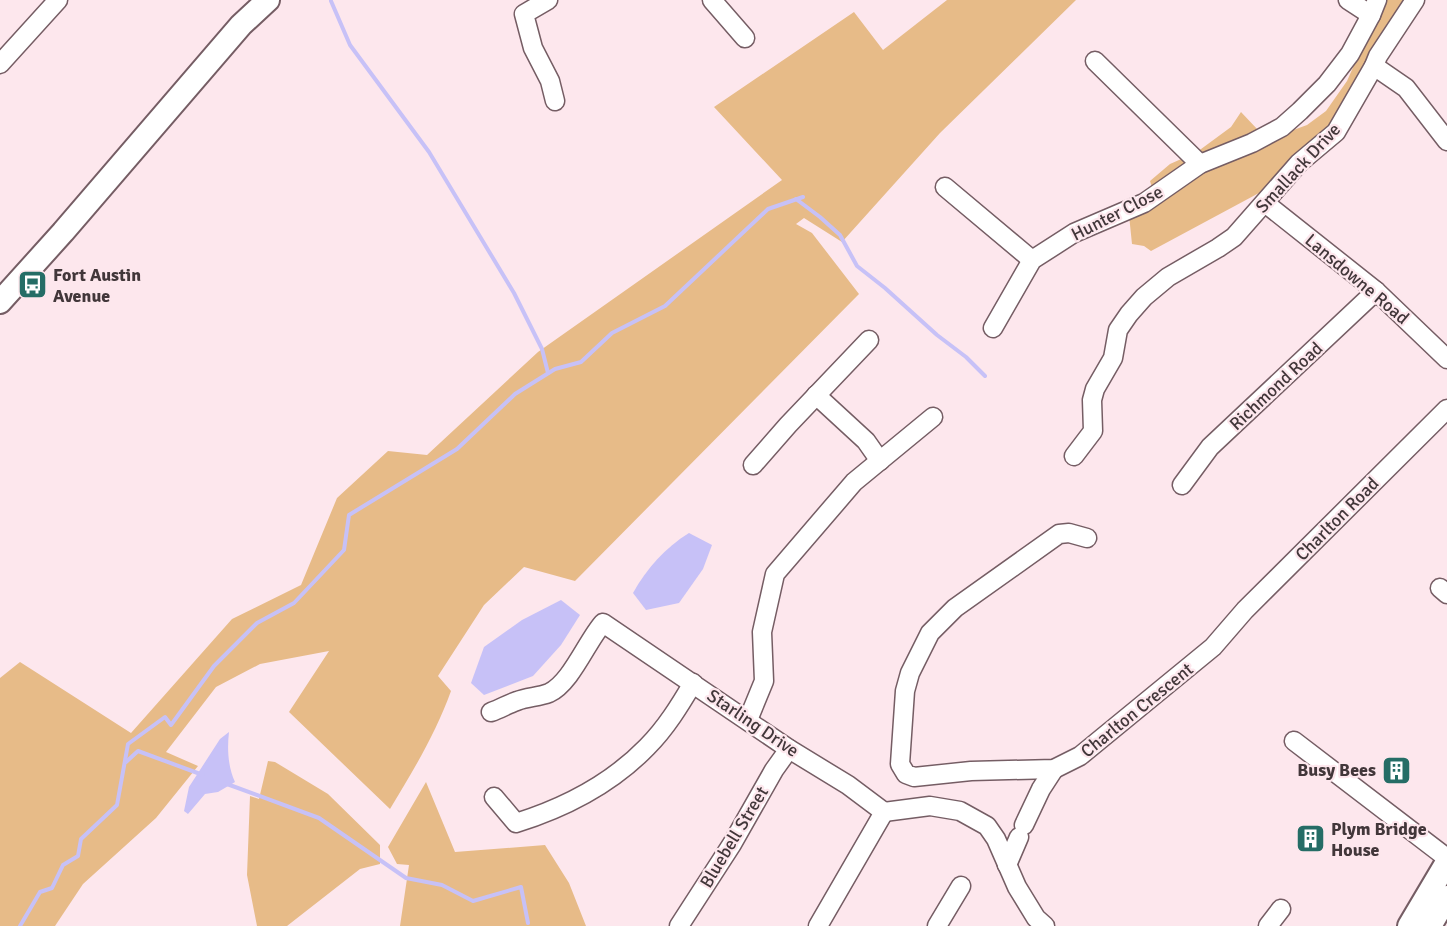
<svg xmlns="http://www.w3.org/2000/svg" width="1447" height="926" viewBox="0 0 1447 926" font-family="Signika,sans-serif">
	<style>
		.green { fill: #e7bb88 }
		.water { fill: #c7c1f7 }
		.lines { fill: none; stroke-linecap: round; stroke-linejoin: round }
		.stream { stroke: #c7c1f7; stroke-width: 4 }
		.minor-casing { stroke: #755d64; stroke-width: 21 }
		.major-casing { stroke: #755d64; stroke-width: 26 }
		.minor { stroke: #fff; stroke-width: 18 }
		.major { stroke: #fff; stroke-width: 22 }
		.labels { text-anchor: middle; stroke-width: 4.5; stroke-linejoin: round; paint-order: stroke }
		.street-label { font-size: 18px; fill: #42373a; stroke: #fde7ed }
		.poi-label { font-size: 18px; font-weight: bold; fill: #42373a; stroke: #fde7ed; text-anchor: start }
	</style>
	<rect width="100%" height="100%" fill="#fde7ed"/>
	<g class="green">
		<path d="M947 0H1076L940 133 842 242 804 218 796 224 812 233 859 294 575 581 524 567 484 605 438 676 451 691C436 733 413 771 390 809L289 712 329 651 260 664 216 687 166 752 198 766 156 818 83 884 55 926H0V678L20 662 131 733 232 619 301 585 337 498 388 451 427 455 538 352 782 180 714 107 854 12 883 50Z"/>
		<polygon points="1383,0 1409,0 1340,122 1272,186 1151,251 1144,246 1132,244 1129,215 1156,201 1150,181 1170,164 1197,152 1231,127 1241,112 1258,130 1277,136 1307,125 1326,111 1347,81"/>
		<polygon points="268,761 275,762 328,794 380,845 380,864 360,869 287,926 257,926 247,875 250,796 259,799"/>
		<polygon points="426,782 455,852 545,845 569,883 586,926 400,926 409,865 397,864 388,847"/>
	</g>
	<g class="water">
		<path d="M689 533 712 545 703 569 679 603 646 610 633 593C647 568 665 548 689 533Z"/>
		<polygon points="561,600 580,615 561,645 533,676 484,695 471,683 484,647 522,620"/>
		<path d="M229 732C227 749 228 767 235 782L218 792 205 794 188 814 184 811 189 787 220 739Z"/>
	</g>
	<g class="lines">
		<g class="stream">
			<polyline points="331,1 350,45 429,152 514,293 542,349 548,373"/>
			<polyline points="796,199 820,217 840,235 857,266 885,288 937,335 966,357 985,376"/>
			<polyline points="126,762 138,751 203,775"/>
			<polyline points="227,784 319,818 406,878 442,885 473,901 521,887 528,923"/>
			<polyline points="20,926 40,892 52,888 63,865 78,856 81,839 117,805 128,744 165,717 171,725 214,666 257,623 294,603 344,550 349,515 457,449 515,394 555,369 581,362 612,333 665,306 768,209 803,197"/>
		</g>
		<defs>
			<g id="minor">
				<polyline points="548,0 524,14 533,48 550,81 555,101"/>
				<polyline points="712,0 745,38"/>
				<polyline points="1348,0 1371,15"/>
				<polyline points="1095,61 1200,164"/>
				<polyline points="0,64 58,0"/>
				<polyline points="1374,66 1406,88 1447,141"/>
				<polyline points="945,187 1032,260"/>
				<polyline points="1265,203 1376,291 1447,359"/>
				<polyline points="993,328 1032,260 1074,233 1144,203 1200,164 1252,143 1282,127 1300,111 1327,84 1350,54 1371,15 1377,0"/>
				<polyline points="816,395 866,441 880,461"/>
				<polyline points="1074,456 1093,431 1092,400 1095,389 1113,358 1118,330 1129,314 1144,297 1168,277 1218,248 1234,237 1299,163 1336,132 1374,66 1378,56 1415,0"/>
				<polyline points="753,465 788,425 869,340"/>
				<polyline points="1182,485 1210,447 1376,291"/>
				<polyline points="1087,538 1069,533 1059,534 955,608 930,633 910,673 905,691 900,764 906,774 914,777 971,771 1054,769 1080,756 1213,647 1245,610 1447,409"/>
				<polyline points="1440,588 1447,594"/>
				<path d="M491 712C500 709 508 704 517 701 527 697 539 697 549 693 571 683 587 641 603 623L789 749 848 785 884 812"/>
				<polyline points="748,720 764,681 762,632 775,574 854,482 933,417"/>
				<polyline points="1294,741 1447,858"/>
				<path d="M494 797 516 823C564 808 612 783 647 747 666 728 680 705 693 683"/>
				<polyline points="884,812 930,806 960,811 987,826 996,839 1017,887 1036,918 1045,926"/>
				<polyline points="1024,825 1041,789 1054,769"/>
				<polyline points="1007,865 1019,837"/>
				<polyline points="679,926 732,844 774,770 789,749"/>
				<polyline points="818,926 884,812"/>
				<polyline points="937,926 961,886"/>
				<polyline points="1268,926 1281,909"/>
			</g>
			<g id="major">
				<polyline points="0,302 63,232 241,25 268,0"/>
				<polyline points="1409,926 1447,862"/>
				<polyline points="1430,926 1447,897"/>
			</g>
		</defs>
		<use href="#minor" class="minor-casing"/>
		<use href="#major" class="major-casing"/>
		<use href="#minor" class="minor"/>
		<use href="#major" class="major"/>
	</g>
	<defs>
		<symbol id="bus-square" viewBox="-11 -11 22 22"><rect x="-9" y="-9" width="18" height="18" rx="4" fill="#256d66" stroke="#fde7ed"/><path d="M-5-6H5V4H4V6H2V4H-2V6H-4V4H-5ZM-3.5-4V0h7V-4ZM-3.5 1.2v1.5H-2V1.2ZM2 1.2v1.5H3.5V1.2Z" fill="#fff"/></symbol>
		<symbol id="building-square" viewBox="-11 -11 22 22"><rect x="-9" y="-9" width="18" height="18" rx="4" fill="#256d66" stroke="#fde7ed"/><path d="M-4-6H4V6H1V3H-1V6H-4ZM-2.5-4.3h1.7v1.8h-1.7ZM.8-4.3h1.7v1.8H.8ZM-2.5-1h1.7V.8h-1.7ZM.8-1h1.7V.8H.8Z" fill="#fff"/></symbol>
	</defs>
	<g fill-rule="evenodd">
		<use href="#bus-square" x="16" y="268" width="33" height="33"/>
		<use href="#building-square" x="1380" y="754" width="33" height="33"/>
		<use href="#building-square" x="1294" y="822" width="33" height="33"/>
	</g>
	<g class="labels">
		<g class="street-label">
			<text transform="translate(1298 168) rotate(-47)" y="6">Smallack Drive</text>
			<text transform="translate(1117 213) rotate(-27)" y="6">Hunter Close</text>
			<text transform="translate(1357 279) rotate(40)" y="6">Lansdowne Road</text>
			<text transform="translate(1276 386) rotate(-43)" y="6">Richmond Road</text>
			<text transform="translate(1337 519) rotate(-45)" y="6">Charlton Road</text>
			<text transform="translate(1137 710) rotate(-39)" y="6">Charlton Crescent</text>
			<text transform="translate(753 723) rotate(34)" y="6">Starling Drive</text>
			<text transform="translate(734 837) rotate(-59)" y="6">Bluebell Street</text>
		</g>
		<g class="poi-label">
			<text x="53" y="281">Fort Austin<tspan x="53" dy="21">Avenue</tspan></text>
			<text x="1376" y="776" text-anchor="end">Busy Bees</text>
			<text x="1331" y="835">Plym Bridge<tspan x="1331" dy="21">House</tspan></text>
		</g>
	</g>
</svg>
